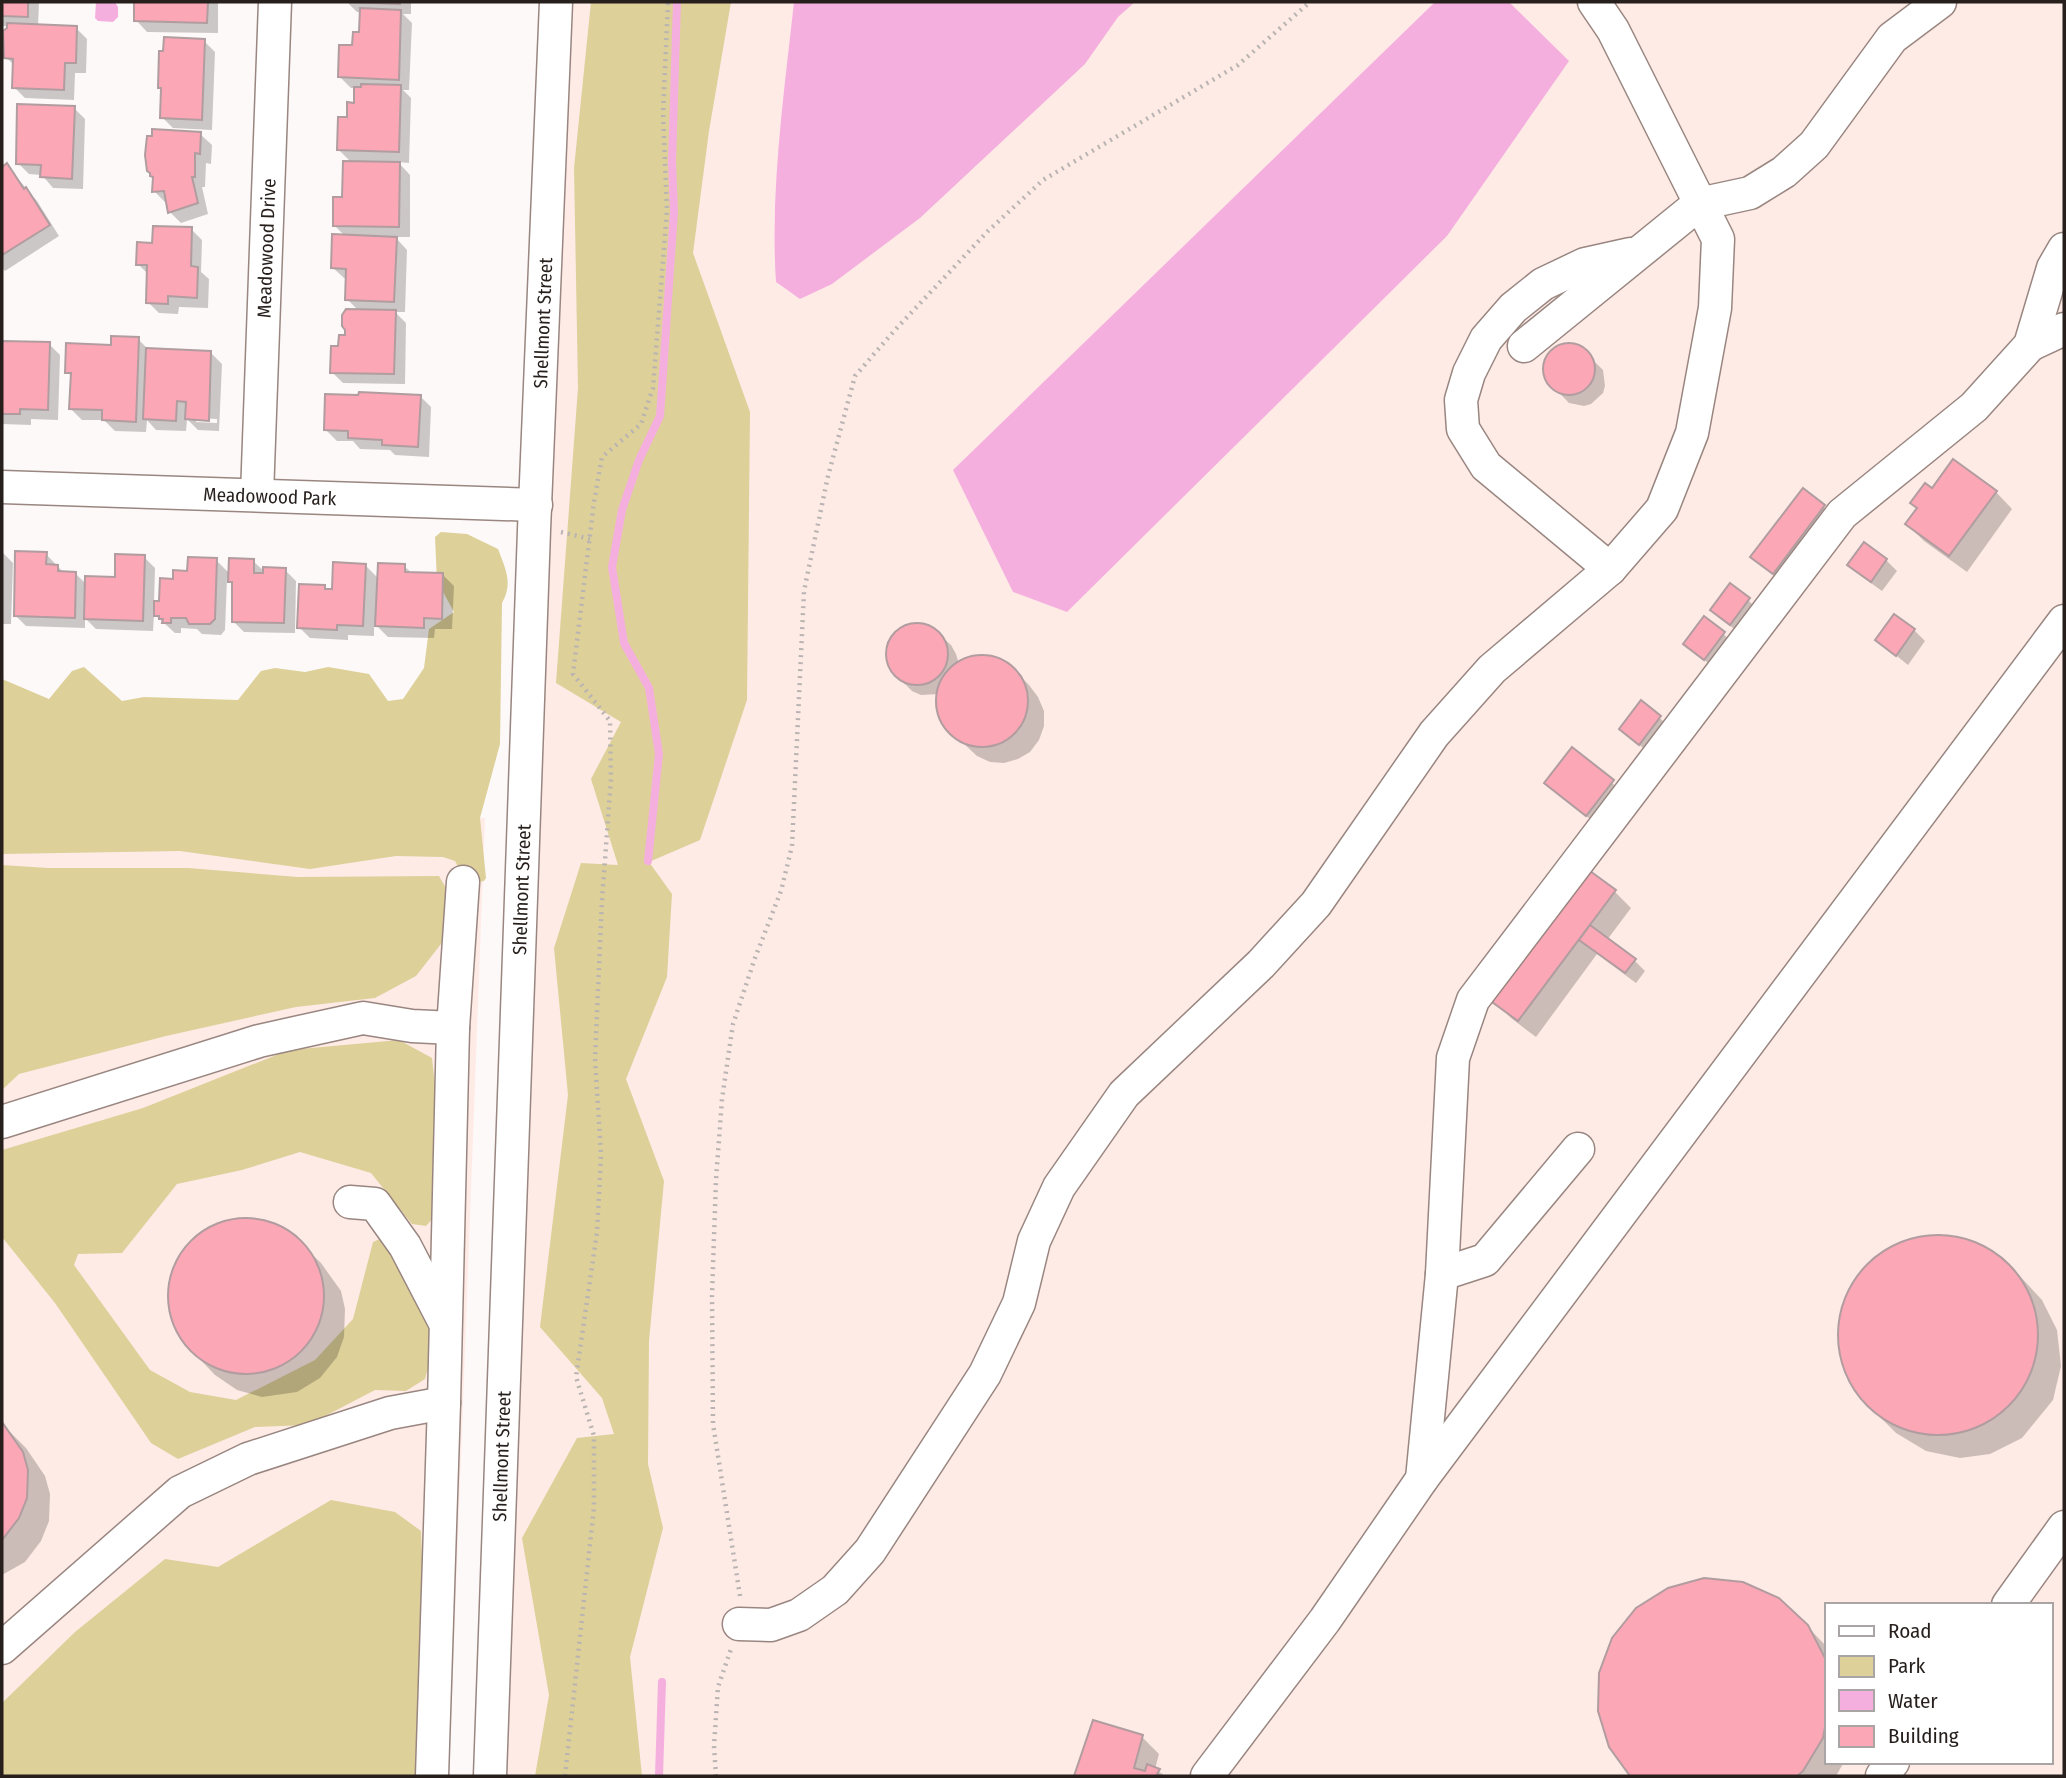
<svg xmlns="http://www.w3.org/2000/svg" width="2066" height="1778" viewBox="0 0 2066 1778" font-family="'Fira Sans Condensed',sans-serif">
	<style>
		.built { fill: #feebe6; fill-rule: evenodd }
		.green { fill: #ded099 }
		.water { fill: #f5afdf }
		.shadow { fill: #0003; fill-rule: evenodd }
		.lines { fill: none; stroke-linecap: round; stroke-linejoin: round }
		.stream { stroke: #f5afdf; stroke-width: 8 }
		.building { fill: #fca7b6; stroke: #b19c9f; stroke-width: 2 }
		.minor-casing { stroke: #998680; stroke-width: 35 }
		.path { stroke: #b9b4b2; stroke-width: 4.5; stroke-dasharray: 2 5; stroke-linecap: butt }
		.minor { stroke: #fff; stroke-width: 32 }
		.labels { text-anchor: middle; stroke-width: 7; stroke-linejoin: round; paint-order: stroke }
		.street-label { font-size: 19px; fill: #261f1c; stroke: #fff }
	</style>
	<rect width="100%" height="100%" fill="#fdf9f8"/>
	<g class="built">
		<path d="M570 2H2064V1776H505ZM1826 1605H2050V1762H1826Z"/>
		<polygon points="2,802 485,818 449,1776 2,1776"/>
	</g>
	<g class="green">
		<polygon points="591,2 731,2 709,131 693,253 750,412 747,700 700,840 649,862 672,894 667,977 626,1079 664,1181 649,1341 648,1464 663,1528 630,1657 642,1776 535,1776 549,1695 522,1538 577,1438 614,1434 602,1398 540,1327 568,1095 554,948 581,863 618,865 591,779 621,722 556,683 578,388 574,168"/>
		<path d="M441 532 467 534 498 549C506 570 513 583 502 603L500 744 480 818 486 878 484 881C467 884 462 874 455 861L443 857 396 856 310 869 180 851 2 854V679L49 699 72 671 84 667 122 701 144 697 238 700 261 671 275 668 305 672 328 667 369 674 388 701 403 699 424 668 429 629 454 612 437 581 435 537Z"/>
		<polygon points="2,865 48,868 188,868 298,877 439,876 450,895 450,928 441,944 416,976 375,998 296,1007 166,1036 19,1074 2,1090"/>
		<polygon points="399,1040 432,1058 441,1139 435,1216 426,1226 412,1224 371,1173 300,1152 242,1170 177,1184 122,1253 78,1254 74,1265 150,1370 190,1392 236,1400 315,1360 353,1319 373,1242 384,1237 421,1304 434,1346 425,1379 406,1391 375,1390 308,1425 255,1427 178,1459 151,1443 55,1303 2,1237 2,1150 143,1108 289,1050"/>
		<polygon points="331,1500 395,1512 421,1531 425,1638 419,1776 2,1776 2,1703 75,1632 165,1559 218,1567"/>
	</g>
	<g class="water">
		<polygon points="96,2 115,2 118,7 118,17 113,22 98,21 95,18"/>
		<path d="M794 2H1135L1118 17 1085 64 920 218 832 284 800 299 776 282C770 191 784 93 794 2Z"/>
		<polygon points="1435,2 1509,2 1569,61 1447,236 1067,612 1013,592 953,470"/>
	</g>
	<g class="shadow">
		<polygon points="2,2 39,2 38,26 76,28 87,39 86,73 75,73 74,100 25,98 14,87 15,66 6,57 9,26 2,26"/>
		<polygon points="136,2 218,2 218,33 147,32 136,20"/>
		<polygon points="347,2 411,2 411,14 403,14 412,23 409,90 403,90 411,98 409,163 398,162 410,175 410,237 395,237 407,250 405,312 395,312 406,323 405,384 343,383 332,372 340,348 359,311 347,299 348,278 344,278 332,267 345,236 334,225 344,199 352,163 339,150 348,119 356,104 356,88 351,88 340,77 361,34 361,12 357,12"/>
		<polygon points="204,41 215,52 212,130 173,128 162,117 163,90 160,87"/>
		<polygon points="74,108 85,119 83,189 53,188 42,175 29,174 18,163"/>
		<polygon points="200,134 212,145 211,164 206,163 205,187 202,187 208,214 181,223 170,212 168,202 165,202 154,191"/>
		<polygon points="7,166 37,201 59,236 5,271 2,268 2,169"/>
		<polygon points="191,229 202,240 201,272 209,279 208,308 179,307 178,314 159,313 148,302 149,275 138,264 153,245"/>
		<path d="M138 339 149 350 211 353 222 364 219 431 198 430 187 419 186 431 156 430 147 420 146 432 115 431 104 420H82L71 409 72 377 67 372 113 346ZM196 418 217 419V423L196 422Z"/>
		<polygon points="49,344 60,355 58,420 31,419 31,425 2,424 2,363"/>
		<polygon points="1571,344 1579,346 1603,370 1605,386 1603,393 1591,404 1584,406 1569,403 1546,379 1544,371 1549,355 1555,348"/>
		<polygon points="420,396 431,407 429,457 395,455 390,450 360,449 353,441 337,441 325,429"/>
		<polygon points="1803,490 1835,517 1785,584 1753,557"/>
		<polygon points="1932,490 1996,492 2012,509 1967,572 1924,541 1907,524"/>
		<polygon points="2,552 13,563 11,624 2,624"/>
		<polygon points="46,554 64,573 76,574 87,585 116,579 144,557 155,568 154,603 161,603 175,581 216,560 230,574 253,561 265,572 285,570 296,581 295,633 244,632 233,621 234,585 227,578 225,630 221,635 202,634 197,629 181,628 181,633 175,633 154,614 153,631 96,629 85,618 85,628 26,626 15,615"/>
		<polygon points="1886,560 1897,571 1882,591 1861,576 1850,565"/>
		<polygon points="366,566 379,579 404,566 413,574 443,575 454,586 452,629 435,629 434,638 388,637 374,623 374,636 348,635 348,640 310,638 299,627 324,587 328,591 334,591"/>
		<polygon points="1748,600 1759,611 1741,635 1712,610"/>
		<polygon points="1894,616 1914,630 1925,641 1908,665 1877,640"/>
		<polygon points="1705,619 1735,644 1716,670 1686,644"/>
		<polygon points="920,624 930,627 951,645 956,654 959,664 969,659 984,657 998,660 1011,667 1029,685 1038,697 1044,711 1044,726 1039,740 1030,752 1018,759 1004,763 990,762 977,756 948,729 941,717 938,703 939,694 921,695 912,691 894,673 889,664 887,655 888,645 893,636 901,629 910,625"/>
		<polygon points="1642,703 1671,728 1650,754 1621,729"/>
		<polygon points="1572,750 1624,793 1598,825 1557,794 1547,783"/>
		<polygon points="1614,891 1631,908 1607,940 1634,960 1645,971 1636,983 1597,954 1536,1037 1511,1018 1495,1002"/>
		<polygon points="231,1221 259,1221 275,1225 297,1240 321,1263 341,1291 345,1309 344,1337 337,1357 320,1378 297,1392 262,1397 237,1390 215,1375 192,1351 176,1329 170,1307 171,1281 181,1255 194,1240 217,1225"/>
		<polygon points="1928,1235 1963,1238 2004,1259 2042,1300 2057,1330 2061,1366 2053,1400 2022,1438 1990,1454 1960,1458 1926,1451 1896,1433 1873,1410 1851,1383 1841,1355 1840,1321 1850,1288 1871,1262 1900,1243"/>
		<polygon points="2,1424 26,1448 45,1476 50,1494 49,1521 41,1541 25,1562 2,1575"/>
		<polygon points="1807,1626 1826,1646 1826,1762 1844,1762 1836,1776 1632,1776 1611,1746"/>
		<polygon points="1094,1723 1142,1737 1159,1754 1155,1769 1165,1776 1076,1776"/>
	</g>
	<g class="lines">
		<g class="stream">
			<polyline points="648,861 659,754 649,688 624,643 612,567 622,510 639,460 660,416 674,212 672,162 677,2"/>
			<polyline points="659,1776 662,1682"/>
		</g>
	</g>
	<g class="building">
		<polygon points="2,2 28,2 28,17 2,16"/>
		<polygon points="134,2 208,2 207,23 134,21"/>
		<polygon points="348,2 400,2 400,4"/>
		<polygon points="360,8 401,10 399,80 338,77 339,45 352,45 353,32 359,32"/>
		<polygon points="7,23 77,26 76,63 65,63 64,90 12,88 13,59 4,58 3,31 7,28"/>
		<polygon points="164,37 205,39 202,120 160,118 161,88 158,88 159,51 163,51"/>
		<polygon points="361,84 401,85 399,152 337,150 338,117 347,117 347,102 354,103 354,87 361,87"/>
		<polygon points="17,104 75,106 72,179 40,177 41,165 16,164"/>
		<polygon points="152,129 201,132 200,154 195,153 195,177 192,177 198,203 168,213 164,191 152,192 153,177 150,176 150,173 147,171 145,155 147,136 152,136"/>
		<polygon points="343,161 400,162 399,227 333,226 333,197 342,197"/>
		<polygon points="7,163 24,189 26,187 50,225 2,255 2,167"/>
		<polygon points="153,226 192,227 191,266 198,267 197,298 168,296 168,304 146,303 147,265 136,265 137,242 152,243"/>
		<polygon points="332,234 397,237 394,302 345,300 346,269 331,268"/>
		<polygon points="346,309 396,310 394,374 330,373 331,346 338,346 339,335 345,335 345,330 342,326 342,315"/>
		<polygon points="111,336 139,337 136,422 102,420 102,410 69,409 71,373 65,373 66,343 111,345"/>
		<polygon points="2,341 50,342 48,410 20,409 20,414 2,414"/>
		<circle cx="1569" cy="369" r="26"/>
		<polygon points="146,348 211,351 209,421 185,419 186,402 177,401 176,421 143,419"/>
		<polygon points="359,392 421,395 418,447 382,445 382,440 348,438 348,431 324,430 325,394 358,395"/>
		<polygon points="1953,459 1997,491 1949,556 1905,524 1917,508 1910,503 1925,483 1932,488"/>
		<polygon points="1803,488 1825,505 1773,574 1750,557"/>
		<polygon points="1864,542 1887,559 1871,582 1847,565"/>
		<polygon points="15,551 47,552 46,564 58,565 58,571 76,572 75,618 14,616"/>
		<polygon points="115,554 145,555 143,621 84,619 85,576 115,577"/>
		<polygon points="188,557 217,558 215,619 210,624 189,624 186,618 171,618 171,623 162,623 163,619 159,619 159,616 154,616 154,601 159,601 160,578 173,579 173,570 187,571"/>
		<polygon points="229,558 254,559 254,573 263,573 263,567 286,568 284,623 232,622 232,582 228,582"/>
		<polygon points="333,562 366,564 363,626 337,625 337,630 297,628 299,584 325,585 325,589 332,589"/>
		<polygon points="378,563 405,564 405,572 443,573 442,619 424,618 424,628 375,626"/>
		<polygon points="1730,583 1750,598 1730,625 1710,610"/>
		<polygon points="1894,614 1915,629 1896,656 1875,640"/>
		<polygon points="1704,616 1725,632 1704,660 1683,644"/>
		<circle cx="917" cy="654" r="31"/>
		<circle cx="982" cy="701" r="46"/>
		<polygon points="1641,700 1661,716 1639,745 1619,729"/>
		<polygon points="1572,747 1614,780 1586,816 1544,783"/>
		<polygon points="1590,871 1616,890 1518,1021 1492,1002"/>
		<polygon points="1590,925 1636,959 1625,973 1579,940"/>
		<circle cx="246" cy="1296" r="78"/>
		<circle cx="1938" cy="1335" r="100"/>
		<polygon points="2,1422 23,1452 28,1470 27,1498 19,1518 2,1540"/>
		<polygon points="1704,1578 1743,1582 1779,1598 1808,1625 1826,1660 1826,1722 1823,1738 1803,1771 1797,1776 1630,1776 1609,1747 1598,1711 1599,1673 1612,1638 1636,1608 1668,1588"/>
		<polygon points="1093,1720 1143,1735 1134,1768 1145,1771 1147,1764 1160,1769 1157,1774 1160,1776 1074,1776"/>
	</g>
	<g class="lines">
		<defs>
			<g id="minor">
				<polyline points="2030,345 2064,329"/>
				<polyline points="1524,346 1699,204 1750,193 1784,172 1814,145 1892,38 1940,2"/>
				<path id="s1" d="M2 487 536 505"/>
				<path id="s2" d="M257 495 275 2"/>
				<polyline points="1610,569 1486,466 1463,429 1461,400 1469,373 1486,339 1513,308 1543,284 1585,264 1630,254"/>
				<polyline points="2,1122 259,1041 363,1018 412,1026 453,1028"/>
				<polyline points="350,1202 375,1204 405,1246 444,1321"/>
				<polyline points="1442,1274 1485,1260 1578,1149"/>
				<polyline points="1422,1479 1442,1274 1453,1058 1473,1000 1842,514 1974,407 2030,345 2053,268 2064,249"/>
				<polyline points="2008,1605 2064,1527"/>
				<polyline points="739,1624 771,1625 799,1615 835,1590 870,1551 985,1374 1019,1303 1034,1241 1059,1187 1124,1094 1261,964 1316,904 1434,734 1492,669 1610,569 1662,509 1692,433 1715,308 1718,239 1613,30 1594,2"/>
				<polyline points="2,1648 180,1492 248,1459 390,1413 444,1403"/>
				<polyline points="432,1776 444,1403 453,1028 463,882"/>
				<path id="s3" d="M490 1776 534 530 556 2"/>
				<polyline points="1207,1776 1325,1620 1422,1479 2064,621"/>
				<polyline points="1882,1776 1893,1762"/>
			</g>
		</defs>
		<use href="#minor" class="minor-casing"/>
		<g class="path">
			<polyline points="561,532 590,539"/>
			<polyline points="740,1596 713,1424 712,1296 716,1180 722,1099 733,1024 755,958 781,891 792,846 804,591 828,476 855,376 894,331 988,231 1043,180 1238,65 1310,2"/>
			<polyline points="565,1776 594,1507 594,1436 576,1377 597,1232 601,1155 595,1058 602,900 611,779 610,721 573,674 594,502 602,457 641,424 653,388 667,210 663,114 668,2"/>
			<polyline points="716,1776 714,1746 718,1687 731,1649"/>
		</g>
		<use href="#minor" class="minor"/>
	</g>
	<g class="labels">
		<g class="street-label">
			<text dy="7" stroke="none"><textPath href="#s2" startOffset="247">Meadowood Drive</textPath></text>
			<text dy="7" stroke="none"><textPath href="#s3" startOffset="1454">Shellmont Street</textPath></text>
			<text dy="7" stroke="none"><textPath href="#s1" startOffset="268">Meadowood Park</textPath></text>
			<text dy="7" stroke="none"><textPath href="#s3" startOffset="887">Shellmont Street</textPath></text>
			<text dy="7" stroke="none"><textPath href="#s3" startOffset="320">Shellmont Street</textPath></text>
		</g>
	</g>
	<rect width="2066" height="1778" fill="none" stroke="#261f1c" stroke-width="7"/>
	<rect x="1825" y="1603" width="228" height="161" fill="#ffffff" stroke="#a8a5a4" stroke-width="2"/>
	<rect x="1839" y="1626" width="35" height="10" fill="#ffffff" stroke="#a8a5a4" stroke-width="2"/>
	<text x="1888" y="1638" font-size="21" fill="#261f1c">Road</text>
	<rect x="1839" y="1656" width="35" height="21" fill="#ded099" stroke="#a8a5a4" stroke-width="2"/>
	<text x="1888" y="1673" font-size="21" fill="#261f1c">Park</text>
	<rect x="1839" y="1690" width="35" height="21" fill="#f5afdf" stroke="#a8a5a4" stroke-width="2"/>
	<text x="1888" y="1708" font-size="21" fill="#261f1c">Water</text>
	<rect x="1839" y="1726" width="35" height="21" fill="#fca7b6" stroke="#a8a5a4" stroke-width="2"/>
	<text x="1888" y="1743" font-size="21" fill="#261f1c">Building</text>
</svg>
